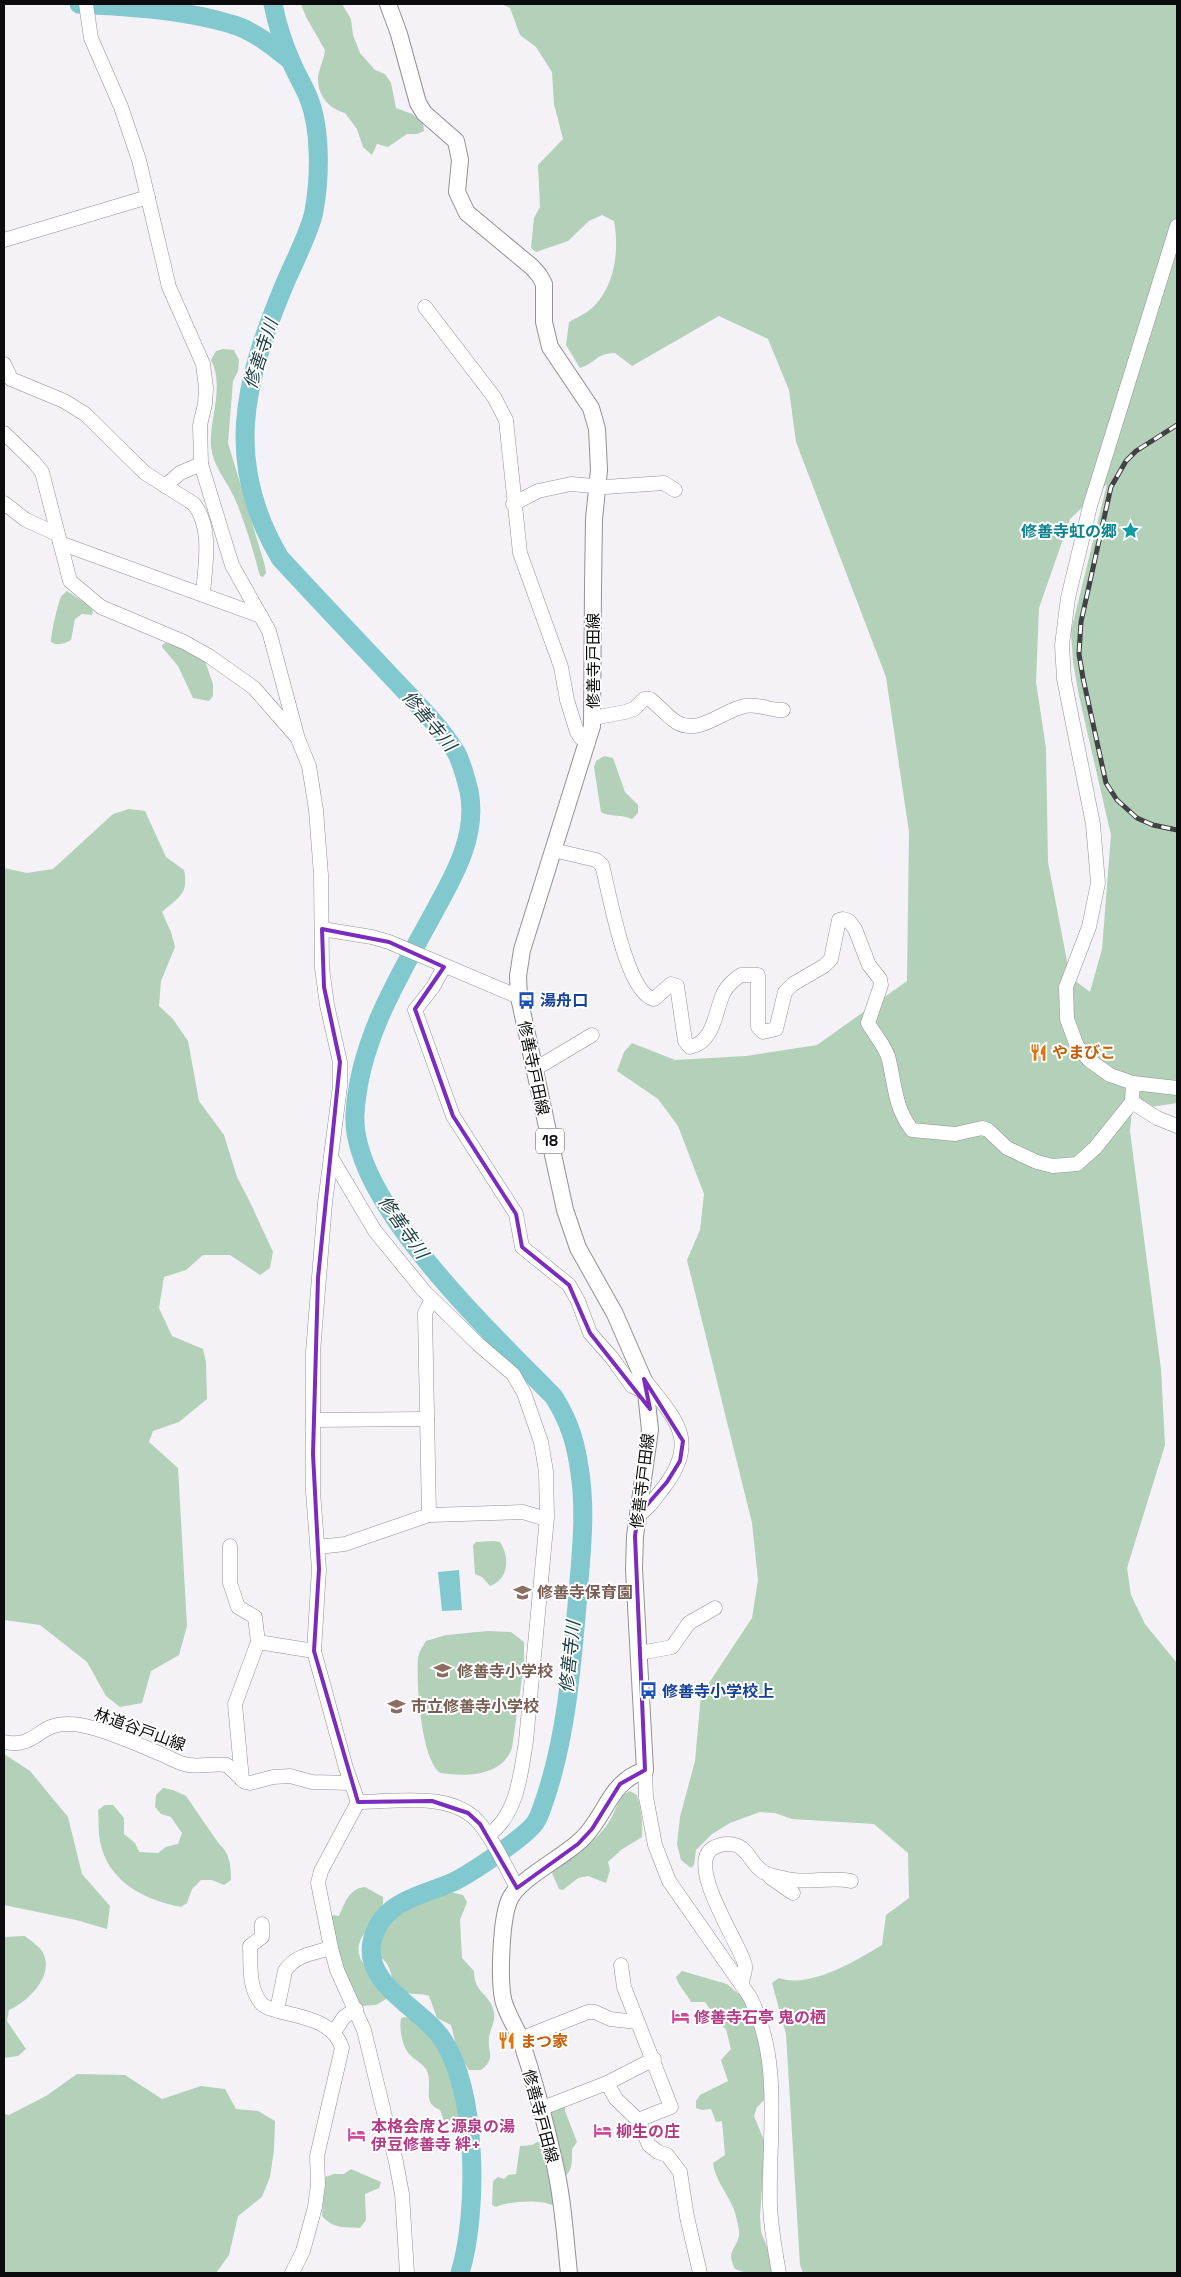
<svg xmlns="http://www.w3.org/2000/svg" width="1181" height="2277" viewBox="0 0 1181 2277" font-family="'Space Grotesk','Noto Sans JP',sans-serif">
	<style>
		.green { fill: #b3d0b8; fill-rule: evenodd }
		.water { fill: #81c9cf }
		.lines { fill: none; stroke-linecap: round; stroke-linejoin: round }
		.river { stroke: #81c9cf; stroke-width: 19 }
		.minor-casing { stroke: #939194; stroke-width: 15 }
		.major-casing { stroke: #939194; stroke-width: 18 }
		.minor { stroke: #fff; stroke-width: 14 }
		.major { stroke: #fff; stroke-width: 16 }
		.rail-casing { stroke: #424143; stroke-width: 5 }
		.rail { stroke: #fff; stroke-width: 3; stroke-dasharray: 9; stroke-linecap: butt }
		.marked { fill: none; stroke: #7b2cbf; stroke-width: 4; stroke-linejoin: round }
		.labels { text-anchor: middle; stroke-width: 4; stroke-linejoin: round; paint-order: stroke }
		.shield { fill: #fff; stroke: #555456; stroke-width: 1 }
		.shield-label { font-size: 15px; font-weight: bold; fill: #0c0b0d }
		.culture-label { font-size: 16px; font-weight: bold; fill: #0d838f; stroke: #fff; text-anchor: end }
		.street-label { font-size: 16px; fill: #0c0b0d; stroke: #fff }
		.transit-label { font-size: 16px; font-weight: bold; fill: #164399; stroke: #fff; text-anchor: start }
		.food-label { font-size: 16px; font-weight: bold; fill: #c56008; stroke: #fff; text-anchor: start }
		.education-label { font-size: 16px; font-weight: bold; fill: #785e54; stroke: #fff; text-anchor: start }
		.hotel-label { font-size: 16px; font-weight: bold; fill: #b23c85; stroke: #fff; text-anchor: start }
		.water-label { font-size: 18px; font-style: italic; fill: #1b3e41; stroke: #fff }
	</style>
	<rect width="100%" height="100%" fill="#f4f2f6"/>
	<g class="green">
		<path d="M301 4H342L351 19 353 35 360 53 375 70 385 74 391 83 396 108 412 114 423 123 424 131 417 134H407L388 147 377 144 372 155 363 147 357 129 345 113C329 109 317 95 318 77 319 69 324 59 325 50L306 17Z"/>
		<path d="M502 4H1177V1103L1132 1110 1130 1131 1161 1369 1165 1445 1127 1568 1131 1595 1145 1624 1177 1663V2273H803L800 2265 786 2034 772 1983 779 1978C810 1989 855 1961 882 1945L886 1915 909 1898 908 1853 874 1824 792 1819 775 1813 760 1812 730 1823 712 1834 696 1850 694 1865 691 1868 681 1860 677 1844 680 1817 695 1761 701 1695 752 1618 758 1580 752 1523 687 1260 700 1230 704 1194 678 1126 658 1099 617 1071 624 1052 632 1043 675 1060 746 1056 817 1045 907 981 909 832 886 677 796 442 789 390 768 339 719 316 632 366 615 353C594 354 598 362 580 368L566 345 569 322C578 317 589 312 595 305 616 283 619 248 614 221L602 215 589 221 568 241 536 252 531 248 534 218 540 207 538 165 563 139 554 104 552 72 536 47 520 35 510 8ZM1107 484 1071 631 1073 662 1079 696 1111 835 1102 949 1090 992 1070 977 1048 862 1046 748 1036 682 1039 608 1070 519Z"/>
		<path d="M223 349 234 350 239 360 238 371 233 381 228 443 265 566 266 573 263 577 260 576C253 550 246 525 235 499 228 483 213 466 211 447 209 418 225 388 211 360L216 351Z"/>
		<path d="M67 591 88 605 93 611 92 615 82 614 75 619 71 640C64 644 58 646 51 642 51 634 58 602 61 597 62 595 65 593 67 591Z"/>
		<polygon points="166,643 183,647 205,661 213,684 213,696 209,701 193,698 178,666 162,647 163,644"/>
		<path d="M604 756 613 758 625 792 638 805V813L632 819C621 814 608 817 601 812L594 767 596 761Z"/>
		<path d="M129 809 145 811 166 857 184 870C189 894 179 897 162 912L171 932 175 947 161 981 159 1006 173 1019 188 1041 199 1101 224 1135 237 1177 250 1202 273 1252 270 1268 260 1275 230 1255H203L186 1270 164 1277 159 1308 172 1336 203 1349 206 1362 207 1399 179 1422 153 1431 149 1442 178 1468 187 1626 179 1655 151 1671 142 1703 120 1707 106 1696 87 1662 40 1625 4 1620V868L27 873 53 869 113 814Z"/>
		<path d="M494 1541 500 1542C510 1558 509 1579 490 1586L482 1577 475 1574 473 1545 476 1542Z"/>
		<path d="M488 1631 511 1632 524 1642V1664L512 1748C502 1776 467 1777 441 1773 421 1762 416 1681 418 1658 419 1652 423 1646 426 1641L446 1635Z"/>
		<polygon points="4,1754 30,1771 68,1817 82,1874 110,1906 107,1929 76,1920 4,1905"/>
		<path d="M163 1788 173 1790 186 1796 219 1844C230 1853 231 1866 231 1880L224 1885 212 1880H201L192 1889 187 1903 181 1907C144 1900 107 1881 100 1841 98 1831 99 1821 98 1810L105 1805H113L124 1818V1834L135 1843 139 1852 158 1853 166 1847 178 1844 182 1833 171 1817 161 1814 155 1807 156 1795Z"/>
		<path d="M630 1791 637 1795C641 1808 643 1823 642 1837L621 1850 608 1862 610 1870 606 1883 588 1876 578 1878 563 1890 559 1889 552 1873C571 1853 592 1848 609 1822 617 1810 617 1797 630 1791Z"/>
		<path d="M365 1887 383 1897C386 1923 351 1932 360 1957 361 1962 366 1965 368 1970 371 1974 372 1980 375 1984 378 1989 384 1993 388 1998L376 2005 361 2006 345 1981 328 1921 333 1915 339 1916C345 1903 348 1889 365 1887Z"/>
		<path d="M450 1892 463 1895 467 1902 460 1920 462 1958 474 1971C474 1994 490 1993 494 2012 496 2021 490 2029 489 2038 487 2053 497 2057 481 2070H469L458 2053 451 2025 437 2018 429 1996C421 1993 413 1995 405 1993 390 1989 394 1974 387 1964 386 1961 381 1958 379 1955 385 1910 410 1903 450 1892Z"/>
		<path d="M25 1936C31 1941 41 1947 44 1955 53 1978 27 2002 9 2010L7 2021 26 2049 18 2056 4 2058V1937Z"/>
		<path d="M682 1971 727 1984 741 1996 752 2011 762 2061 765 2099 757 2107 754 2116 765 2143 760 2216 761 2232 769 2252 773 2273H746L735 2269C726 2250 735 2252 739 2236 740 2232 738 2225 737 2221 734 2199 716 2185 713 2163L725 2155 722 2121 716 2122 711 2109 702 2110 696 2108V2101L700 2095 728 2081 721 2060 731 2049 726 2029 723 2027 717 2011 709 2008 705 2002H691C687 1994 678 1985 676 1977Z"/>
		<path d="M406 2017C426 2026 458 2067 453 2091L458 2098 459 2116 453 2121H444L440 2110C422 2103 432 2090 428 2074 426 2065 416 2061 410 2055 402 2046 399 2030 401 2018Z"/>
		<polygon points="77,2074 125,2075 162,2099 201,2086 225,2089 236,2109 258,2111 275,2121 274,2150 270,2177 262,2197 238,2216 229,2255 216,2273 4,2273 4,2114 9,2115 46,2096"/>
		<path d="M565 2104V2111L577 2142 572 2149C572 2161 573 2171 563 2178L550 2107Z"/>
		<path d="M537 2142 542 2143 555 2202 552 2205C539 2199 509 2201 496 2207L492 2205 493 2181 498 2177 504 2179 508 2175 516 2174 520 2146 532 2145Z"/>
		<path d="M351 2169 381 2182 379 2188 365 2194 366 2220 360 2228C345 2227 333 2229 322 2216L325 2177 334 2174H344Z"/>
	</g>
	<polygon class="water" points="459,1570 462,1610 442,1611 438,1572"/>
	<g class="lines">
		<g class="river">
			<path d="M79 4C129 7 182 9 231 24 253 30 272 46 290 60"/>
			<path d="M273 4C277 24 283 43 291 61 296 74 304 86 309 99 321 130 320 178 314 211 311 230 291 268 283 288 243 384 224 464 280 558 315 596 351 634 387 672 411 698 437 722 456 752 462 763 466 779 469 791 478 835 454 876 433 914 399 977 359 1040 355 1114 350 1202 495 1336 554 1397 570 1423 576 1443 580 1473 586 1514 581 1554 578 1594 572 1662 567 1734 545 1799 542 1807 540 1816 535 1823 525 1837 470 1874 453 1882 422 1896 381 1900 372 1942 363 1985 423 2009 443 2040 478 2094 478 2214 460 2273"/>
		</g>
		<defs>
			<g id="minor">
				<polyline points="86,4 91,38 121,107 139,160 169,287 203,364 206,388 205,404 200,425 201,464 232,565 269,631 298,739 309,766 316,810 321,875 322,968 327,1005 340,1062 340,1086 325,1203 313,1352 313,1492 319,1569 314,1651 346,1768 358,1802 321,1871 318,1883 331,1948 337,1970 364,2030 396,2162 402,2194 407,2273"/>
				<polyline points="1177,226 1090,506 1068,598 1062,645 1064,679 1093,824 1098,883 1089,927 1066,987 1067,1019 1077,1046 1089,1060 1110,1075 1133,1083 1177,1088"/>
				<polyline points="4,240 148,197"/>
				<polyline points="425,307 494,397 506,420 520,553 561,667 567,700 577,732 581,738 588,742"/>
				<path d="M4 364 11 379 64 401 85 414 145 473 194 504C213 529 205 565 203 594"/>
				<polyline points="4,433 33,461 42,472 70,581 101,607 184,642 209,656 254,688 296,736"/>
				<polyline points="165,486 180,473 201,464"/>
				<polyline points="4,503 26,520 57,534"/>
				<polyline points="513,504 538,491 571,484 605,487 664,483 675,490"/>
				<polyline points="60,543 261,616"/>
				<path d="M593 718 625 712 634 709 644 699H650C659 706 667 716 676 722 699 736 723 710 745 706 759 703 770 711 783 710"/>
				<path d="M553 850 596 860 602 865C609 891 626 994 654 999L671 984 677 986 685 1041 690 1047C715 1042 715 1010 724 992 728 985 735 979 741 975H758V1027L763 1032 776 1029 785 992 793 984 824 966 831 959 839 920 843 919 849 921 855 929 869 965 880 979 881 985 868 1023C874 1034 887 1048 889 1060 895 1086 895 1108 912 1130L955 1134 982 1128 988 1130 1007 1148 1037 1162 1053 1166 1077 1164 1095 1148 1132 1102 1133 1083"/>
				<polyline points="322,929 372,937 389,942 519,997"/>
				<polyline points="444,967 433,987 415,1010 453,1116 516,1214 522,1247 569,1285 578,1301 590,1333 612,1358 632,1386 646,1392"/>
				<polyline points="535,1069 592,1035"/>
				<polyline points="1132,1102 1157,1118 1177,1126"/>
				<path d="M331 1157 375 1231 424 1291 478 1344 513 1374 524 1393 541 1442 546 1471 547 1517 526 1741C521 1773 517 1816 488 1835"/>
				<polyline points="313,1420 427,1419"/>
				<polyline points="429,1515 425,1313 432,1299"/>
				<path d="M638 1515C649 1509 656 1497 664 1487 700 1440 675 1419 644 1379"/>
				<polyline points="230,1546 230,1583 238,1607 255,1617 258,1642"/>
				<polyline points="318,1547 345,1544 429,1515 523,1512 546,1519"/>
				<polyline points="640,1653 672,1647 689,1623 715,1608"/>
				<path d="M4 1742C36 1749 39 1722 70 1724 93 1724 139 1745 161 1754 169 1757 179 1764 189 1765 201 1767 214 1763 227 1765L245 1782 250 1783 273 1777 290 1776 312 1782 351 1783"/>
				<path d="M645 1770 646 1797 655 1845 669 1881 750 1997C783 2063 768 2135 770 2205 771 2228 775 2251 779 2273"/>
				<polyline points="242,1780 235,1704 258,1642 314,1651"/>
				<path d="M358 1802C396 1802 454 1790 481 1825 495 1843 506 1867 517 1888"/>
				<polyline points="771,1878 793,1893"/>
				<path d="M262 1924V1937L250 1946C251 1965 248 1987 261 2003 265 2008 272 2009 278 2011 302 2017 334 2021 342 2048L317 2156 318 2184 315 2207 303 2251 292 2273"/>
				<polyline points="621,1965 624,1987 671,2107 638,2120"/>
				<path d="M741 1984C743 1977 747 1968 744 1962 737 1940 686 1864 713 1848 720 1844 728 1843 735 1845 748 1848 751 1864 762 1871 768 1876 779 1877 787 1879 809 1884 830 1876 851 1881"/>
				<path d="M277 2010 285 1971C295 1955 314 1953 331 1948"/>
				<polyline points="334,2032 344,2017 356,2009"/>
				<polyline points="520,2039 588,2012 595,2012 610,2019 637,2022"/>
				<polyline points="607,2083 616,2099 638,2120 649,2145 658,2152 667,2155 680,2172 687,2217 700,2273"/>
				<polyline points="540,2109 607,2083 654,2059"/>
			</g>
			<path id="major" d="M388 4 399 34 418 103 424 113 456 141 460 160 457 192 467 213 532 267 539 275 544 284V322L550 347 591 408 597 429 599 470 594 519 593 587 592 726 522 950 518 976 519 997 565 1210 578 1248 615 1314 645 1383 650 1430 635 1536 634 1569 645 1770C609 1782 607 1814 583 1838 565 1857 517 1879 509 1901 501 1920 499 1978 503 1999 506 2013 516 2027 521 2040 534 2080 545 2121 554 2161 563 2198 565 2236 569 2273"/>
		</defs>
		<use href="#minor" class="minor-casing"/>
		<use href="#major" class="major-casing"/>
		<use href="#minor" class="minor"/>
		<use href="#major" class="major"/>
		<defs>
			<polyline id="rail" points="1177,425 1136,451 1126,461 1111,487 1081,622 1079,654 1083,678 1106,783 1117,800 1137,818 1153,825 1177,830"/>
		</defs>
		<use href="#rail" class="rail-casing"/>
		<use href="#rail" class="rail"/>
	</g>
	<path class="marked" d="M322 929 389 942 444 967 415 1009 453 1116 516 1214 522 1247 569 1285 590 1333 650 1409 644 1379 683 1441 680 1461 667 1482 638 1515 635 1536 645 1770 620 1784 592 1829 578 1844 517 1888 480 1824 468 1813 432 1801 358 1802 314 1651 319 1569 313 1454 318 1278 340 1062 324 987Z"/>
	<defs>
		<symbol id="sight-bare" viewBox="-9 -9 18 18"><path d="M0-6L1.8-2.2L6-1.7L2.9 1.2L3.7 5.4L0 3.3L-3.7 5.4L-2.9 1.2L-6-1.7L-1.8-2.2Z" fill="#0f9aa8" stroke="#fff" stroke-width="2.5" paint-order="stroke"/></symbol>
		<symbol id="bus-bare" viewBox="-9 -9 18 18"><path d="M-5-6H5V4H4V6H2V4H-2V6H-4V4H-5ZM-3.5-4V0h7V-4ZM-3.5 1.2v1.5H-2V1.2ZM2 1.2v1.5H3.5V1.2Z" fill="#1a4fb4" stroke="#fff" stroke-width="2.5" paint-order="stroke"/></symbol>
		<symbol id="restaurant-bare" viewBox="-9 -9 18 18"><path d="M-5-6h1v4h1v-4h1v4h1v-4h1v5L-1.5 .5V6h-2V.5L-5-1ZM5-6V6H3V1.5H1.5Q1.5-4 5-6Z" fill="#e8710a" stroke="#fff" stroke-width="2.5" paint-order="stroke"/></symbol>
		<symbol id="school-bare" viewBox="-9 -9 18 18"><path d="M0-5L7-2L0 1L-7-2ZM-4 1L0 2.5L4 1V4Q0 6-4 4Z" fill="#8d6e63" stroke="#fff" stroke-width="2.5" paint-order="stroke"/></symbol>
		<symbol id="hotel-bare" viewBox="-9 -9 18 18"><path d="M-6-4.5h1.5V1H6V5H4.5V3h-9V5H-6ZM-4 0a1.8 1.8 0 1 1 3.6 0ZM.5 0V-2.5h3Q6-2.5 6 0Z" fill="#d1479c" stroke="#fff" stroke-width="2.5" paint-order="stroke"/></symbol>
	</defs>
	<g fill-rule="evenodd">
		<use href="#sight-bare" x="1118" y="518" width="25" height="25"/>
		<use href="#bus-bare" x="514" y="988" width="25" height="25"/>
		<use href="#restaurant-bare" x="1026" y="1040" width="25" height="25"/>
		<use href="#school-bare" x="510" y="1580" width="25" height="25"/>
		<use href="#school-bare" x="430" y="1658" width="25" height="25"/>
		<use href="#bus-bare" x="636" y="1678" width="25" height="25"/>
		<use href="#school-bare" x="384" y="1694" width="25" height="25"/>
		<use href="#hotel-bare" x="668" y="2004" width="25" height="25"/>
		<use href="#restaurant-bare" x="494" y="2028" width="25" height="25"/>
		<use href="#hotel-bare" x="590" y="2118" width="25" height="25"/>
		<use href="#hotel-bare" x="344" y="2122" width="25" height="25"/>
	</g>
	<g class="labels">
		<rect class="shield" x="536" y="1128.5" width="28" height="25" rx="4"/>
		<g class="shield-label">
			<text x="550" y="1146">18</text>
		</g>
		<g class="culture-label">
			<text x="1117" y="537">修善寺虹の郷</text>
		</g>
		<g class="street-label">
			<text transform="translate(593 661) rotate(-90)" y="6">修善寺戸田線</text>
			<text transform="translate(534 1068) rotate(78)" y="6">修善寺戸田線</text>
			<text transform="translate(642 1481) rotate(-83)" y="6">修善寺戸田線</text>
			<text transform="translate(140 1729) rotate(20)" y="6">林道谷戸山線</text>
			<text transform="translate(541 2116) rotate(75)" y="6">修善寺戸田線</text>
		</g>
		<g class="transit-label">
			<text x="540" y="1006">湯舟口</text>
			<text x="662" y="1697">修善寺小学校上</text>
		</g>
		<g class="food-label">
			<text x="1052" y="1058">やまびこ</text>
			<text x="520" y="2047">まつ家</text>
		</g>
		<g class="education-label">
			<text x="537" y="1598">修善寺保育園</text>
			<text x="457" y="1677">修善寺小学校</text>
			<text x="411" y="1712">市立修善寺小学校</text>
		</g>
		<g class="hotel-label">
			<text x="694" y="2023">修善寺石亭 鬼の栖</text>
			<text x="371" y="2132">本格会席と源泉の湯<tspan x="371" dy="18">伊豆修善寺 絆+</tspan></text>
			<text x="616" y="2137">柳生の庄</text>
		</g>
		<g class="water-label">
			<text transform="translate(261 354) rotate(-72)" y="6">修善寺川</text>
			<text transform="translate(429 721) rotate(50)" y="6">修善寺川</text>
			<text transform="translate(403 1227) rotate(55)" y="6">修善寺川</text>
			<text transform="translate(570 1657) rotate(-84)" y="6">修善寺川</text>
		</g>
	</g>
	<rect width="1181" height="2277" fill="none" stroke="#0c0b0d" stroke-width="10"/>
</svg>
